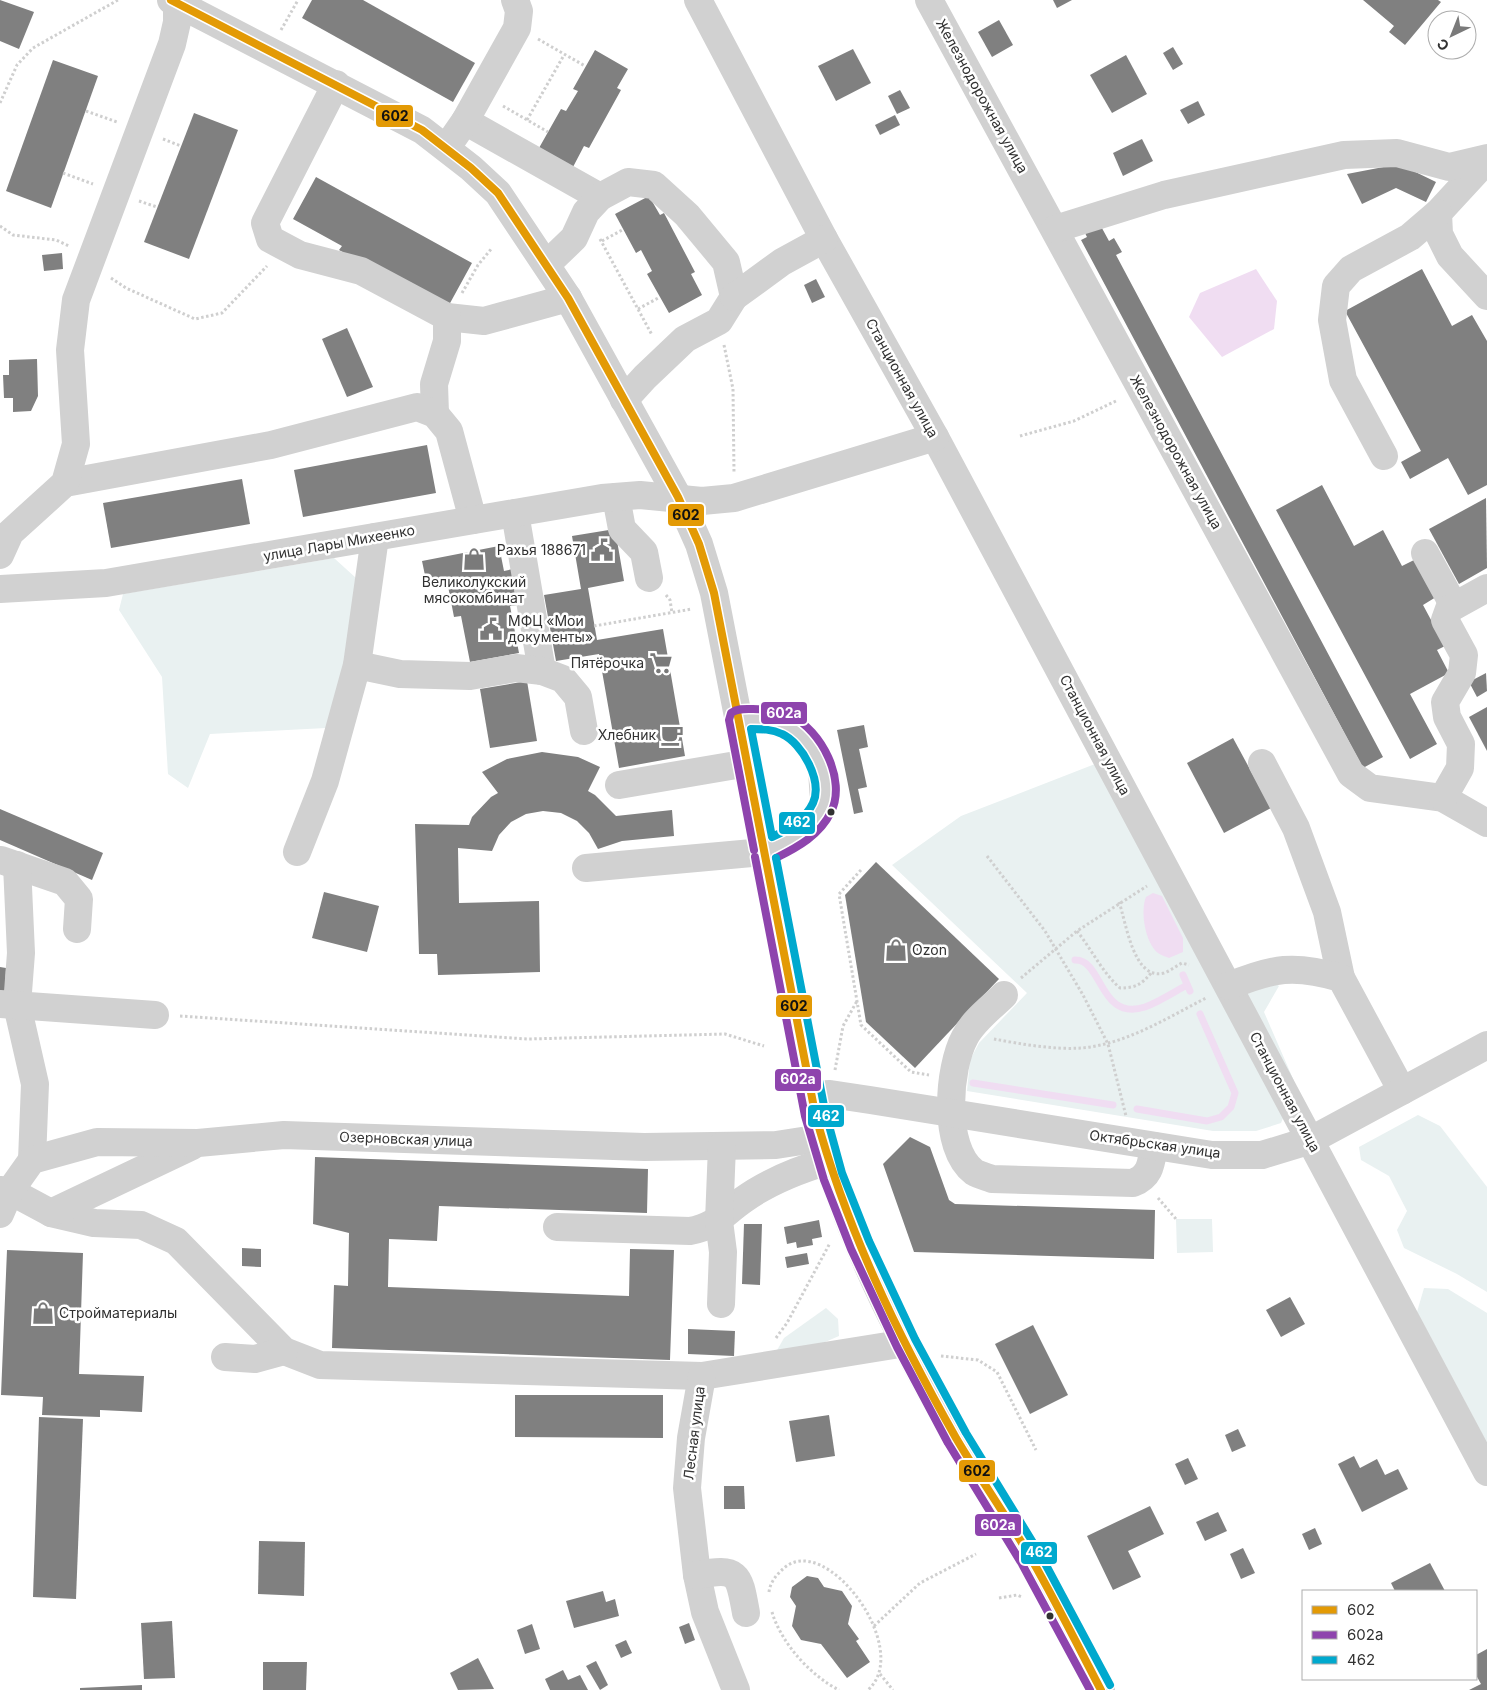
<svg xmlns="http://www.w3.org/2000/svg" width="1487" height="1690" viewBox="0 0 1487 1690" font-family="Inter,sans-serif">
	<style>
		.green { fill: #e9f1f1 }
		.water { fill: #f0ddf2 }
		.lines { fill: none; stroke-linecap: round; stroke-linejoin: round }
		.stream { stroke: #f0ddf2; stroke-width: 7 }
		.building { fill: #808080 }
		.path { stroke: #cfcfcf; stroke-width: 3; stroke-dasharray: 2.5 2.5; stroke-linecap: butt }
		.minor { stroke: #d1d1d1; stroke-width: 28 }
		.bus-1-casing { stroke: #fff; stroke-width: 11 }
		.bus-2-casing { stroke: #fff; stroke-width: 11 }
		.bus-3-casing { stroke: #fff; stroke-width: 11 }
		.bus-1 { stroke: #e39a05; stroke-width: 8 }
		.bus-2 { stroke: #8e44ad; stroke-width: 8 }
		.bus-3 { stroke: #00a9ce; stroke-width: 8 }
		.bus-dot { fill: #323232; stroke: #fff; stroke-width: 2 }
		.labels { text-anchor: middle; stroke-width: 5; stroke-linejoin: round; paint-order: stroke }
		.street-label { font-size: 14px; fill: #323232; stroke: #fff }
		.poi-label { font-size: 14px; fill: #323232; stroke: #fff; text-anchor: end }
		.line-badge { stroke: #fff; stroke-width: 2 }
		.badge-label { font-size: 14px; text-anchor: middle; font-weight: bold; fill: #fff }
		.pale-badge-label { font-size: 14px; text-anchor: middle; font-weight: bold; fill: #111 }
	</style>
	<rect width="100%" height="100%" fill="#fff"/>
	<g class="green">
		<polygon points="334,558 356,578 344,663 326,728 210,734 188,788 168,774 162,677 119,610 123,594"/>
		<polygon points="1095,764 1222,1000 1267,976 1279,986 1264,1012 1294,1081 1281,1111 1284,1116 1281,1123 1256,1131 1213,1131 967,1091 970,1060 979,1043 1027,993 892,865 961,816"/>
		<polygon points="1418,1115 1440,1126 1487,1187 1487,1292 1457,1274 1404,1248 1397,1230 1407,1211 1389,1176 1361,1160 1359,1147"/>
		<polygon points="1176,1219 1212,1219 1213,1252 1177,1253"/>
		<polygon points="1424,1288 1448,1289 1487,1313 1487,1443 1417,1312"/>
		<polygon points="826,1308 838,1319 839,1336 788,1358 772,1359 784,1338"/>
	</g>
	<g class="water">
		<polygon points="1256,269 1277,301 1274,329 1222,357 1189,317 1200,293"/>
		<path d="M1153 893 1162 896 1183 938V952L1169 958C1166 957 1161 955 1158 953 1145 943 1140 911 1146 897Z"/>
	</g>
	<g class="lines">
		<g class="stream">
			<path d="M1075 960C1103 959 1099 1022 1145 1007 1159 1002 1174 992 1187 985"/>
			<polyline points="1183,975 1190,991"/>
			<polyline points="973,1083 1113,1105"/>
			<polyline points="1137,1109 1207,1121 1221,1117 1231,1107 1235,1093 1200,1014"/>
		</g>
	</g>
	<g class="building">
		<polygon points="0,0 34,12 19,49 0,41"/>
		<polygon points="312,0 363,0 475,63 453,102 302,18"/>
		<polygon points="1053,0 1072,0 1057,8"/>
		<polygon points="1363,0 1438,0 1441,2 1405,45 1389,32 1394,26"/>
		<polygon points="999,20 1013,45 992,57 978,32"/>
		<polygon points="1173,47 1183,64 1173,70 1163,53"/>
		<polygon points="853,49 871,83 836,101 818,66"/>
		<polygon points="595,50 628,69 617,88 621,90 589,148 584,146 573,167 539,148 561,109 566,111 578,91 573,89"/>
		<polygon points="1126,55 1147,94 1112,113 1090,75"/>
		<polygon points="53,60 98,76 51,208 6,191"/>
		<polygon points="900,90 910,108 897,114 888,96"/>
		<polygon points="1198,101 1205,115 1188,124 1180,110"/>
		<polygon points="194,113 238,130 189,259 144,242"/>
		<polygon points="895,115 900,125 880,135 875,125"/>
		<polygon points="1142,139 1153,161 1123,176 1113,153"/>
		<polygon points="1399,164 1436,182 1426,202 1396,188 1362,204 1347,174"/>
		<polygon points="316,177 472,263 449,305 362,263 339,250 342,246 293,219"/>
		<polygon points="649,196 660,215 664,213 695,272 691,274 702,295 669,313 647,274 652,271 641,250 636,253 615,214"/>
		<polygon points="1097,219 1109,241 1114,238 1122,252 1116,255 1383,757 1363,768 1081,240 1087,237 1082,227"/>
		<polygon points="62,253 63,269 44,271 42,255"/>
		<polygon points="1422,269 1452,326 1472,315 1487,341 1487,485 1468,495 1448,458 1410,479 1401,462 1421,451 1345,311"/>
		<polygon points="816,279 825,297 812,303 804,285"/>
		<polygon points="347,328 373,387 347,397 322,339"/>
		<polygon points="37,359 38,396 31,411 13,412 13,398 4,398 3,375 9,375 9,360"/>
		<polygon points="427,445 436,493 303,517 294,470"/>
		<polygon points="242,479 250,524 111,548 103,503"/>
		<polygon points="1322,485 1354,546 1383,530 1402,566 1416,559 1436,597 1423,605 1445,646 1437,650 1449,673 1410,694 1437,744 1410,759 1276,510"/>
		<polygon points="1486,498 1487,568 1459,584 1429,529"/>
		<polygon points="615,529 624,581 588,588 597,640 663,629 685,756 619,768 599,654 556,661 544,595 581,589 572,536"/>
		<polygon points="499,546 504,571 513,569 520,605 510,606 519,653 470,662 461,616 454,617 447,581 427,585 422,561"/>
		<polygon points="1486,673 1487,691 1477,697 1469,682"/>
		<polygon points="527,681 537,741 490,748 480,689"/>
		<polygon points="1487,707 1487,751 1469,717"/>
		<polygon points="864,725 868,747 859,749 867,787 858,789 863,812 854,814 837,730"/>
		<polygon points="1233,738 1271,808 1224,833 1187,763"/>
		<polygon points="542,752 578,757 600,767 588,791 595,795 616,816 672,810 674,836 622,841 598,849 589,833 577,821 561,813 543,811 526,814 511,822 499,835 492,851 458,848 459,903 539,901 540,972 438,975 437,954 419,954 415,824 469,825 472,817 491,797 498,793 482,772 507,759"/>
		<polygon points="0,809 103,853 92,880 0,840"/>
		<polygon points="876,862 999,979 915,1068 866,1022 845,895"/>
		<polygon points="324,892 379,906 367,952 312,938"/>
		<polygon points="0,967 6,968 5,991 0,991"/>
		<polygon points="910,1137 930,1147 949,1200 955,1204 1155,1210 1154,1259 914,1252 883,1164"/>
		<polygon points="315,1157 648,1169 647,1213 439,1206 437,1241 389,1239 388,1287 629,1296 630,1249 674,1250 670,1360 332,1348 334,1285 348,1286 349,1233 313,1224"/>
		<polygon points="819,1220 822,1237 812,1239 813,1245 797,1248 796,1242 787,1244 784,1227"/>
		<polygon points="744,1224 762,1224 760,1285 742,1284"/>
		<polygon points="242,1248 261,1249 261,1267 242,1266"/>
		<polygon points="7,1250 83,1253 79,1374 144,1376 142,1412 100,1410 100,1417 42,1415 43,1397 1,1395"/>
		<polygon points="807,1253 809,1264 787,1268 785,1257"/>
		<polygon points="1290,1297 1305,1324 1281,1337 1266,1310"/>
		<polygon points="1033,1325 1068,1395 1030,1414 995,1344"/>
		<polygon points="688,1329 735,1331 734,1356 688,1354"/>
		<polygon points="515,1395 663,1395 663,1438 515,1437"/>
		<polygon points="829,1415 835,1456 796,1462 789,1421"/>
		<polygon points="39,1417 83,1419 76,1599 33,1597"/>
		<polygon points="1238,1429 1246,1446 1232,1452 1225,1435"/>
		<polygon points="1354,1456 1360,1468 1377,1459 1385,1475 1398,1469 1408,1489 1362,1512 1338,1464"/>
		<polygon points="1188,1458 1198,1479 1185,1485 1175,1464"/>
		<polygon points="724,1486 744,1486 745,1509 724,1509"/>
		<polygon points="1150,1506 1164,1534 1128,1551 1141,1577 1113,1590 1087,1536"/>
		<polygon points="1218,1512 1227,1531 1205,1541 1196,1522"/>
		<polygon points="1315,1528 1322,1544 1309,1550 1302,1534"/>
		<polygon points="259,1541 305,1542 304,1596 258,1594"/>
		<polygon points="1243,1548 1255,1573 1241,1579 1230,1554"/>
		<polygon points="1430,1563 1445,1591 1395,1591 1391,1583"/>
		<polygon points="807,1576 818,1578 824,1587 842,1591 852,1606 848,1624 859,1639 856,1641 870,1662 847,1678 821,1644 801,1640 792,1626 796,1606 790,1597 792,1587"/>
		<polygon points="603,1591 606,1602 615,1599 619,1616 574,1628 566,1601"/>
		<polygon points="172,1621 175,1678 144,1679 141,1623"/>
		<polygon points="689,1623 695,1640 685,1644 679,1627"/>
		<polygon points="532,1624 540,1649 525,1654 517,1630"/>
		<polygon points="626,1640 632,1653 621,1658 615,1645"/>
		<polygon points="1487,1649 1487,1690 1469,1690 1481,1684 1476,1675 1476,1655"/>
		<polygon points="478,1658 494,1689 458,1690 450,1673"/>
		<polygon points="596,1661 608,1685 600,1690 586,1666"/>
		<polygon points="263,1662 307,1662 306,1690 263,1690"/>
		<polygon points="563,1670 568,1680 580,1675 588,1690 550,1690 545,1679"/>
		<polygon points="142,1685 142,1690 80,1690 80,1688"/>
	</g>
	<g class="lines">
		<g class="path">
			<polyline points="281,30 298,0"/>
			<polyline points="538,39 585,66"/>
			<polyline points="0,103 17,65 33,48 118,0"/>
			<polyline points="503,106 548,132"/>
			<polyline points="86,111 117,122"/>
			<polyline points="527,120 564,55"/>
			<polyline points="163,139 181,146"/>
			<polyline points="63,173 93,184"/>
			<polyline points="139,201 157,207"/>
			<polyline points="0,226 13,235 56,240 69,246"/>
			<polyline points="600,239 652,335"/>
			<polyline points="602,241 624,229"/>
			<polyline points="111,278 126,288 195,319 222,313 267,266"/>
			<polyline points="462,293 478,265 492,248"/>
			<polyline points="638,309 660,297"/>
			<polyline points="724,345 733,389 734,473"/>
			<polyline points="1020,436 1074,421 1118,400"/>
			<polyline points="666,595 670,600 672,613"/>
			<polyline points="594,626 692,609"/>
			<polyline points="987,856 1045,931 1083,995 1108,1044 1126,1116"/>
			<polyline points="861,870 839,894 861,1025 911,1072 929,1075"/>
			<path d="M1119 902C1126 921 1133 981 1164 973 1170 971 1176 966 1182 963L1189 965"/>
			<path d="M1077 931C1092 950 1102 972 1120 988 1136 988 1142 984 1152 972"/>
			<polyline points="1021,978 1077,931 1147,886"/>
			<polyline points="180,1016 527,1039 725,1034 764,1046"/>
			<path d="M994 1039C1020 1044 1055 1050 1082 1048 1126 1044 1167 1018 1206 998"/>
			<polyline points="835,1070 843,1026 857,1001"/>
			<polyline points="1158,1198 1176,1219"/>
			<polyline points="776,1338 787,1323 830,1243"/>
			<polyline points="941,1356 978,1360 997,1372 1036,1450"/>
			<path d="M769 1592C770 1583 776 1575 783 1569 825 1529 914 1649 868 1690"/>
			<polyline points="999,1598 1017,1595 1022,1597"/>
			<path d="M772 1612C781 1643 811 1676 839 1690"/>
			<polyline points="874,1626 920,1583 976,1554"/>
			<polyline points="880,1674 893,1690"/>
		</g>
		<g class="minor">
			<path d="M171 0 422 130 471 168 498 193 568 298 678 497 699 544 714 593 815 1113C842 1227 899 1336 956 1437 980 1479 1008 1518 1032 1560 1056 1602 1078 1646 1101 1690"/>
			<polyline points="698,0 824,239 935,437 1487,1472"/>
			<polyline points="929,0 1351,774 1370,788 1443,798 1487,823"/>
			<polyline points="336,84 265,223 270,239 300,255 361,271 447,317 484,321 568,298"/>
			<polyline points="465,121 600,197"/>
			<polyline points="447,147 465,121 517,28 519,11 515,0"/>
			<polyline points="1487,160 1438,213 1439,234 1450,256 1487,296"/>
			<polyline points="1055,229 1164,195 1344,155 1397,153 1449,167 1487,158"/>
			<polyline points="547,264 574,238 586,212 600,197 628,182 654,185 687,215 726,262 734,297 719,321 685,339 645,377 624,400"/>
			<polyline points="734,297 782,262 824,239"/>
			<polyline points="435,414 434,384 447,341 447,317"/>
			<polyline points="1384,456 1343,380 1332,320 1336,286 1351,269 1410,237 1438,213"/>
			<polyline points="65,483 271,445 417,407 435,414 449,431 473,520"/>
			<polyline points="616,497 622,529 644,552 649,578"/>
			<polyline points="515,513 542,671"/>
			<polyline points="1425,553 1454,606"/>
			<polyline points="0,555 10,533 65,483 76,444 70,350 76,300 172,44 177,22 177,0"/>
			<polyline points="0,589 106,583 602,498 640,495 702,501 734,498 935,437"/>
			<polyline points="357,665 400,674 470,676 516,668 542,671 563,679 578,697 584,731"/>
			<polyline points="1262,763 1296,828 1327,912 1341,978"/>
			<polyline points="619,785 748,763"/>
			<polyline points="1443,798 1460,768 1461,744 1447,717 1445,702 1462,673 1464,655 1445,620 1449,609 1487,588"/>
			<polyline points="297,852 325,781 357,665 375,537"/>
			<polyline points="1,860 65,882 79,899 77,929"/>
			<polyline points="17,865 21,953 17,1005 35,1084 32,1160"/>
			<polyline points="586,868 764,852 794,838 813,821 824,802 822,770 808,742 792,727 767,720 739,719"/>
			<path d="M1229 986C1273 968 1294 964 1341 978L1402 1091"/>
			<path d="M1004 995C992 1007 973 1021 965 1037 948 1068 942 1148 974 1172 979 1175 987 1177 992 1179L1133 1183C1151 1176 1151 1163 1154 1146"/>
			<polyline points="0,1004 155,1015"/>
			<polyline points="811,1095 830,1094 870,1100 1212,1155 1262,1155 1311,1140 1487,1045"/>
			<polyline points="0,1190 10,1191 51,1213 94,1223 141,1225 176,1241 284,1351 320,1365 702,1376 906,1343"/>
			<polyline points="51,1213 192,1146"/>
			<polyline points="0,1214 10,1191 32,1160 97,1142 198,1143 284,1135 644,1147 776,1145 821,1138"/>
			<path d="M557 1227 690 1231C716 1226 723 1214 743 1200 769 1181 798 1170 828 1161"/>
			<polyline points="721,1304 723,1252 719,1221 722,1146"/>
			<polyline points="225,1357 255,1359 284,1351"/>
			<polyline points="702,1376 691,1438 687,1488 697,1575 705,1612 736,1690"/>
			<path d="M697 1575C739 1567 739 1574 746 1613"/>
		</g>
		<defs>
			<path id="bus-1" d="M171 0 422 130 471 168 498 193 568 298 678 497 699 544 714 593 815 1113C846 1228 897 1334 956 1438 980 1479 1008 1518 1032 1560 1056 1602 1078 1646 1101 1690"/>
			<g id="bus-2">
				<path d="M754 850 729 720 731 713C738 708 746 709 753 709 766 709 779 710 791 716 821 730 847 780 831 812 820 835 798 847 776 858"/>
				<polyline points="755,857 805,1116 824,1180 851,1249 897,1347 948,1443 1022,1564 1090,1690"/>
			</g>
			<g id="bus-3">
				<path d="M751 729C761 729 772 729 782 734 802 743 823 781 813 803 805 820 788 830 772 837Z"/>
				<polyline points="776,858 825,1111 842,1173 869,1241 915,1339 966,1433 1040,1554 1110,1685"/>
			</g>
		</defs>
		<use href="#bus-1" class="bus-1-casing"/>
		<use href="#bus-2" class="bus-2-casing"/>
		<use href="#bus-3" class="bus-3-casing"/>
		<use href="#bus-1" class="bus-1"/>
		<use href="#bus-2" class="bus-2"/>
		<use href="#bus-3" class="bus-3"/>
	</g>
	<defs>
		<symbol id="civic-bare" viewBox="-9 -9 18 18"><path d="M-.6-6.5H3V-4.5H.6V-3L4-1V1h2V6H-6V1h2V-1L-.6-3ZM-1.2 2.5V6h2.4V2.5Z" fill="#7a7a7a" stroke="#fff" stroke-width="2.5" paint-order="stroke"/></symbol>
		<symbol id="shop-bare" viewBox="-9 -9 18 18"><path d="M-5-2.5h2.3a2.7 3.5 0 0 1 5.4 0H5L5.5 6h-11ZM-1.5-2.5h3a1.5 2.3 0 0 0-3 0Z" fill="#7a7a7a" stroke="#fff" stroke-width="2.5" paint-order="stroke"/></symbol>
		<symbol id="supermarket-bare" viewBox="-9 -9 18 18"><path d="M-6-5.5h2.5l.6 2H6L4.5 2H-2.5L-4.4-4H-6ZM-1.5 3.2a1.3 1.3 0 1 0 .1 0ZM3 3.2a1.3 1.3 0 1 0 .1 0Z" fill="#7a7a7a" stroke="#fff" stroke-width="2.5" paint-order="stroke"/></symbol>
		<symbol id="cafe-bare" viewBox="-9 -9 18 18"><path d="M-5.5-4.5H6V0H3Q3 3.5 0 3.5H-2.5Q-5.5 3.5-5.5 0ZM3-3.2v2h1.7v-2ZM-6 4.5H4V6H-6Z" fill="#7a7a7a" stroke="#fff" stroke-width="2.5" paint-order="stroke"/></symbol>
	</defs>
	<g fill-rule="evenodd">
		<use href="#civic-bare" x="586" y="534" width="32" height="32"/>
		<use href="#shop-bare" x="458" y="543" width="32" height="32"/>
		<use href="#civic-bare" x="475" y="613" width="32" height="32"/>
		<use href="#supermarket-bare" x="645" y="647" width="32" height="32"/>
		<use href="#cafe-bare" x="656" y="719" width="32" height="32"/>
		<use href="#shop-bare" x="880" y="934" width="32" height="32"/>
		<use href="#shop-bare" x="27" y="1297" width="32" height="32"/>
	</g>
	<g class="bus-dot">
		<circle cx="831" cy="812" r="4.5"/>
		<circle cx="1050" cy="1616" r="4.5"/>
	</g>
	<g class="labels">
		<g class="street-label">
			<text transform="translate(982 96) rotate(61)" y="5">Железнодорожная улица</text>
			<text transform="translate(902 378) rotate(61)" y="5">Станционная улица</text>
			<text transform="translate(1176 452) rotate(61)" y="5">Железнодорожная улица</text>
			<text transform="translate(339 543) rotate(-10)" y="5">улица Лары Михеенко</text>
			<text transform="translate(1095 735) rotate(62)" y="5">Станционная улица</text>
			<text transform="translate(1285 1092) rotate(62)" y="5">Станционная улица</text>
			<text transform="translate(406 1139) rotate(2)" y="5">Озерновская улица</text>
			<text transform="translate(1155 1144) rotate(8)" y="5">Октябрьская улица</text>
			<text transform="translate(694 1433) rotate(-83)" y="5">Лесная улица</text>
		</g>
		<g class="poi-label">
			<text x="586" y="555">Рахья 188671</text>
			<text x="474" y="587" text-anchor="middle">Великолукский<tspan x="474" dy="16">мясокомбинат</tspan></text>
			<text x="508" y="626" text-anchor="start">МФЦ «Мои<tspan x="508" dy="16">документы»</tspan></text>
			<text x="644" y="668">Пятёрочка</text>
			<text x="656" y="740">Хлебник</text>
			<text x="912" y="955" text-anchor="start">Ozon</text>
			<text x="59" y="1318" text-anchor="start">Стройматериалы</text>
		</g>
	</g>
	<g class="line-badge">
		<rect x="375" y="104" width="39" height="24" rx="5" fill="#e39a05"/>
		<rect x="667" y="503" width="38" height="24" rx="5" fill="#e39a05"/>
		<rect x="760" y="701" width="48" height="24" rx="5" fill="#8e44ad"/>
		<rect x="778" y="811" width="38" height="24" rx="5" fill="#00a9ce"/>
		<rect x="775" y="994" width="38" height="24" rx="5" fill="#e39a05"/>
		<rect x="774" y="1068" width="48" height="24" rx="5" fill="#8e44ad"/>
		<rect x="807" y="1104" width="38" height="24" rx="5" fill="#00a9ce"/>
		<rect x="958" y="1459" width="38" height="24" rx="5" fill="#e39a05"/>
		<rect x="974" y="1513" width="48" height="24" rx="5" fill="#8e44ad"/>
		<rect x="1020" y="1541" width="38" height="24" rx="5" fill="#00a9ce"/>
	</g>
	<g class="badge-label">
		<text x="784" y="718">602а</text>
		<text x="797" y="827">462</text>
		<text x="798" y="1084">602а</text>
		<text x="826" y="1121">462</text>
		<text x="998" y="1530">602а</text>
		<text x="1039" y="1557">462</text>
	</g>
	<g class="pale-badge-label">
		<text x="395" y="121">602</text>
		<text x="686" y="520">602</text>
		<text x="794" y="1011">602</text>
		<text x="977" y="1476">602</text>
	</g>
	<rect x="1302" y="1590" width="175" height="90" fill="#ffffff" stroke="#adadad"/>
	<rect x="1312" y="1606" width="25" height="8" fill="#e39a05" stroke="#adadad"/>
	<text x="1347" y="1615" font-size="15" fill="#323232">602</text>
	<rect x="1312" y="1631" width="25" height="8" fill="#8e44ad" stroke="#adadad"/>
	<text x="1347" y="1640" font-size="15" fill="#323232">602а</text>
	<rect x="1312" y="1656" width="25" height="8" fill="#00a9ce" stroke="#adadad"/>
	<text x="1347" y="1665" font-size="15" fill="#323232">462</text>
	<g transform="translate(1452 35) rotate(223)"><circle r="24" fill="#ffffff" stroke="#adadad"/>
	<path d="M0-4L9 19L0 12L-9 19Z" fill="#7a7a7a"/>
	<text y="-8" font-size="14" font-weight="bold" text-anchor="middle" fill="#323232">С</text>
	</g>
</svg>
